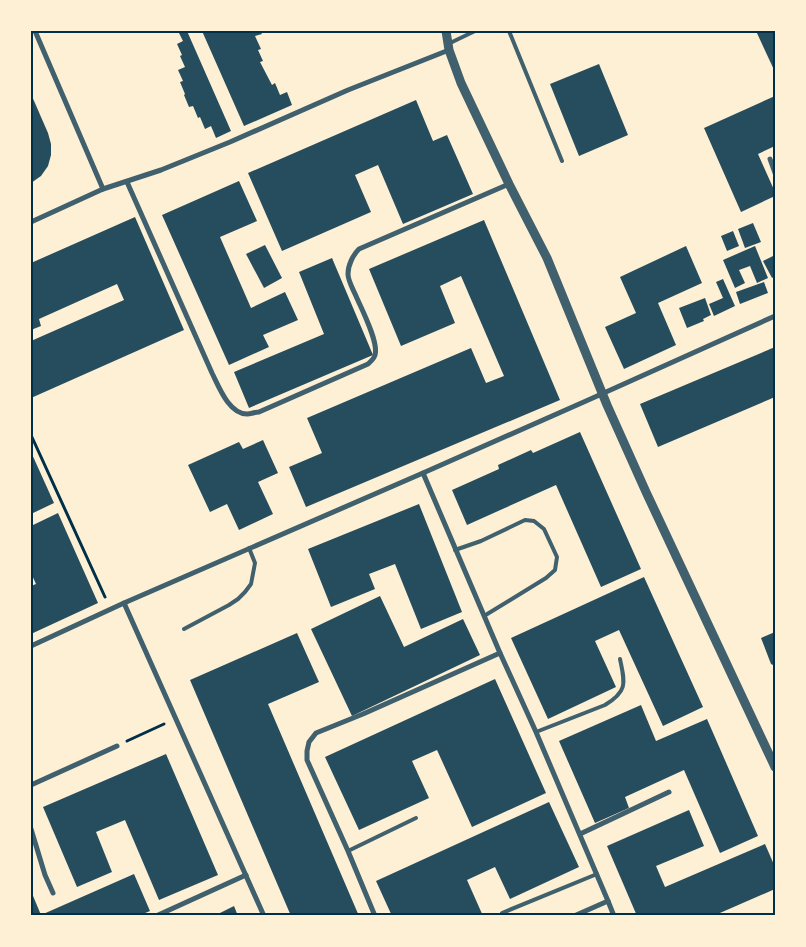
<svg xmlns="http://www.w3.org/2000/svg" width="806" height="947" viewBox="0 0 806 947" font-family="'Exo 2',sans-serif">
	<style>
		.building { fill: #264d5e }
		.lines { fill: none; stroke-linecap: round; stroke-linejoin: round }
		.path { stroke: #003049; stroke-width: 3 }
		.service { stroke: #3f606c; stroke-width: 4 }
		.minor { stroke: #3f606c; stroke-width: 5 }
		.tertiary { stroke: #3f606c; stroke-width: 9 }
		.neatline { fill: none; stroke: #003049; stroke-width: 2 }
	</style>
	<rect width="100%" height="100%" fill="#fdf0d5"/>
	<g class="building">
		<polygon points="178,31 187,31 231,131 216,138 211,126 205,129 200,117 198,118 193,106 189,107 184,95 185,94 180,82 183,81 178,70 185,67 180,56 182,55 177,44 183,41"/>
		<polygon points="202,31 260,31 262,34 255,36 261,49 258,50 263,61 260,62 272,85 275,83 280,95 287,92 292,105 244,126"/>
		<polygon points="756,31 775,31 775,72"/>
		<polygon points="599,64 628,135 579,156 550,84"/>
		<polygon points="31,94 48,133 51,144 51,155 48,166 41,176 31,183"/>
		<polygon points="775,96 775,146 758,154 775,192 775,196 741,212 704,128"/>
		<polygon points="416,100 433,141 447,135 473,194 403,224 378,165 355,175 371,212 282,251 248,173"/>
		<polygon points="239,181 257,221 220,237 251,308 285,292 298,320 263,335 269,347 229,365 162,215"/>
		<polygon points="135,217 184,330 31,398 31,341 124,300 117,284 39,319 41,326 31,330 31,263"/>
		<polygon points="484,220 560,400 306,507 289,467 322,453 307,418 471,348 486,383 504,376 461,276 440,286 455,323 401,346 369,269"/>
		<polygon points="753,223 761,242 745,248 738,229"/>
		<polygon points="733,231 739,246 727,251 721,236"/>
		<polygon points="265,245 282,278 264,288 246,254"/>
		<polygon points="686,246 702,283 658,303 676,345 624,369 605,327 636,313 620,277"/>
		<polygon points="755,246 768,278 757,283 750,266 739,270 745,283 735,288 723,260"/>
		<polygon points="775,255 775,276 772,278 763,261"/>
		<polygon points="332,258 373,355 249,408 234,372 324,334 299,272"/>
		<polygon points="723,279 735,306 714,316 709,304 723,298 716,282"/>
		<polygon points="764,282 768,293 740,304 736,292"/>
		<polygon points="705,298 711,315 703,319 704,321 687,328 679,308"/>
		<polygon points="775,347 775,397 658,447 640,404"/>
		<polygon points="580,432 641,569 601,587 556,485 467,525 452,490 499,469 498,465 531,450 533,453"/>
		<polygon points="263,440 278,473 258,482 273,514 239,530 227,504 210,512 188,465 239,442 243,449"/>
		<polygon points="31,452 54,503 31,514"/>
		<polygon points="419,504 462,612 421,629 395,564 369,574 375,589 331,607 308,549"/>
		<polygon points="58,513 98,603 31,634 31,586 36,584 31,573 31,526"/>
		<polygon points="644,577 703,707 663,726 619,630 595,641 616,687 548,719 511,638"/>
		<polygon points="380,596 404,647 463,619 480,655 352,716 311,629"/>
		<polygon points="775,632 775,666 771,664 761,638"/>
		<polygon points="297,633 319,682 268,704 359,916 291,916 190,680"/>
		<polygon points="495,679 546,793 472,827 437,750 412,761 429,798 359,830 325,757"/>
		<polygon points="641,705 656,741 707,719 758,836 720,853 684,770 625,797 629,808 595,823 559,741"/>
		<polygon points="166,754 218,875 159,900 125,820 96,832 112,872 77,887 43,807"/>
		<polygon points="549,802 579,867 510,899 495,867 467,880 483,916 392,916 376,881"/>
		<polygon points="689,810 704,846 656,866 665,887 765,844 775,867 775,889 713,916 637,916 607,846"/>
		<polygon points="134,874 150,911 138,916 31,916 31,891 41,915"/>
		<polygon points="234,906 238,916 214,916"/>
	</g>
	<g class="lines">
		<g class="path">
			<polyline points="31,435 105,597"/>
			<polyline points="127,741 164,724"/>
		</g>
		<g class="service">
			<polyline points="509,31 562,161"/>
			<polyline points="448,44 475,31"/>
			<polyline points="455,550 481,541 525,520 534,521 544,529 557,557 555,570 546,578 484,616"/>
			<polyline points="184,629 229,605 238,599 245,592 251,584 255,563 249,548"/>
			<path d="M536 732 605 705C628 691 625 683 620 659"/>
			<polyline points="348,851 416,818"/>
			<polyline points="502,913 597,874"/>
		</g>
		<g class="minor">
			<polyline points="35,31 103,189"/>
			<polyline points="770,159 775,173"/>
			<path d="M127 182 212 373C219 387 229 414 247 414 251 414 255 412 259 412L368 364C371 361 374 359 375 355 379 342 361 308 356 296 353 289 348 281 348 274 348 265 353 255 359 249L509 184"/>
			<polyline points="31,222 103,189 161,170 230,142 348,90 449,50"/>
			<polyline points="423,473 500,653 536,732 608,901 614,916"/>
			<polyline points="124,603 264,916"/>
			<polyline points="31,646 124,603 423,473 586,401 775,316"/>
			<polyline points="31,785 117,746"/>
			<polyline points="31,829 45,875 53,893"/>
			<polyline points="580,834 669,792"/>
			<polyline points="156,916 246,875"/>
			<polyline points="375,916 348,851 307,760 307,751 309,742 316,733 363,714 500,653"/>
			<polyline points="574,916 608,901"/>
		</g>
		<polyline class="tertiary" points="446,31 449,50 461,83 509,184 547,258 607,405 646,492 775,767"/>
	</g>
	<rect width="806" height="947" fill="none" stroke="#fdf0d5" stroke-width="65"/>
	<rect x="32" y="32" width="742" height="882" class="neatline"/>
</svg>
